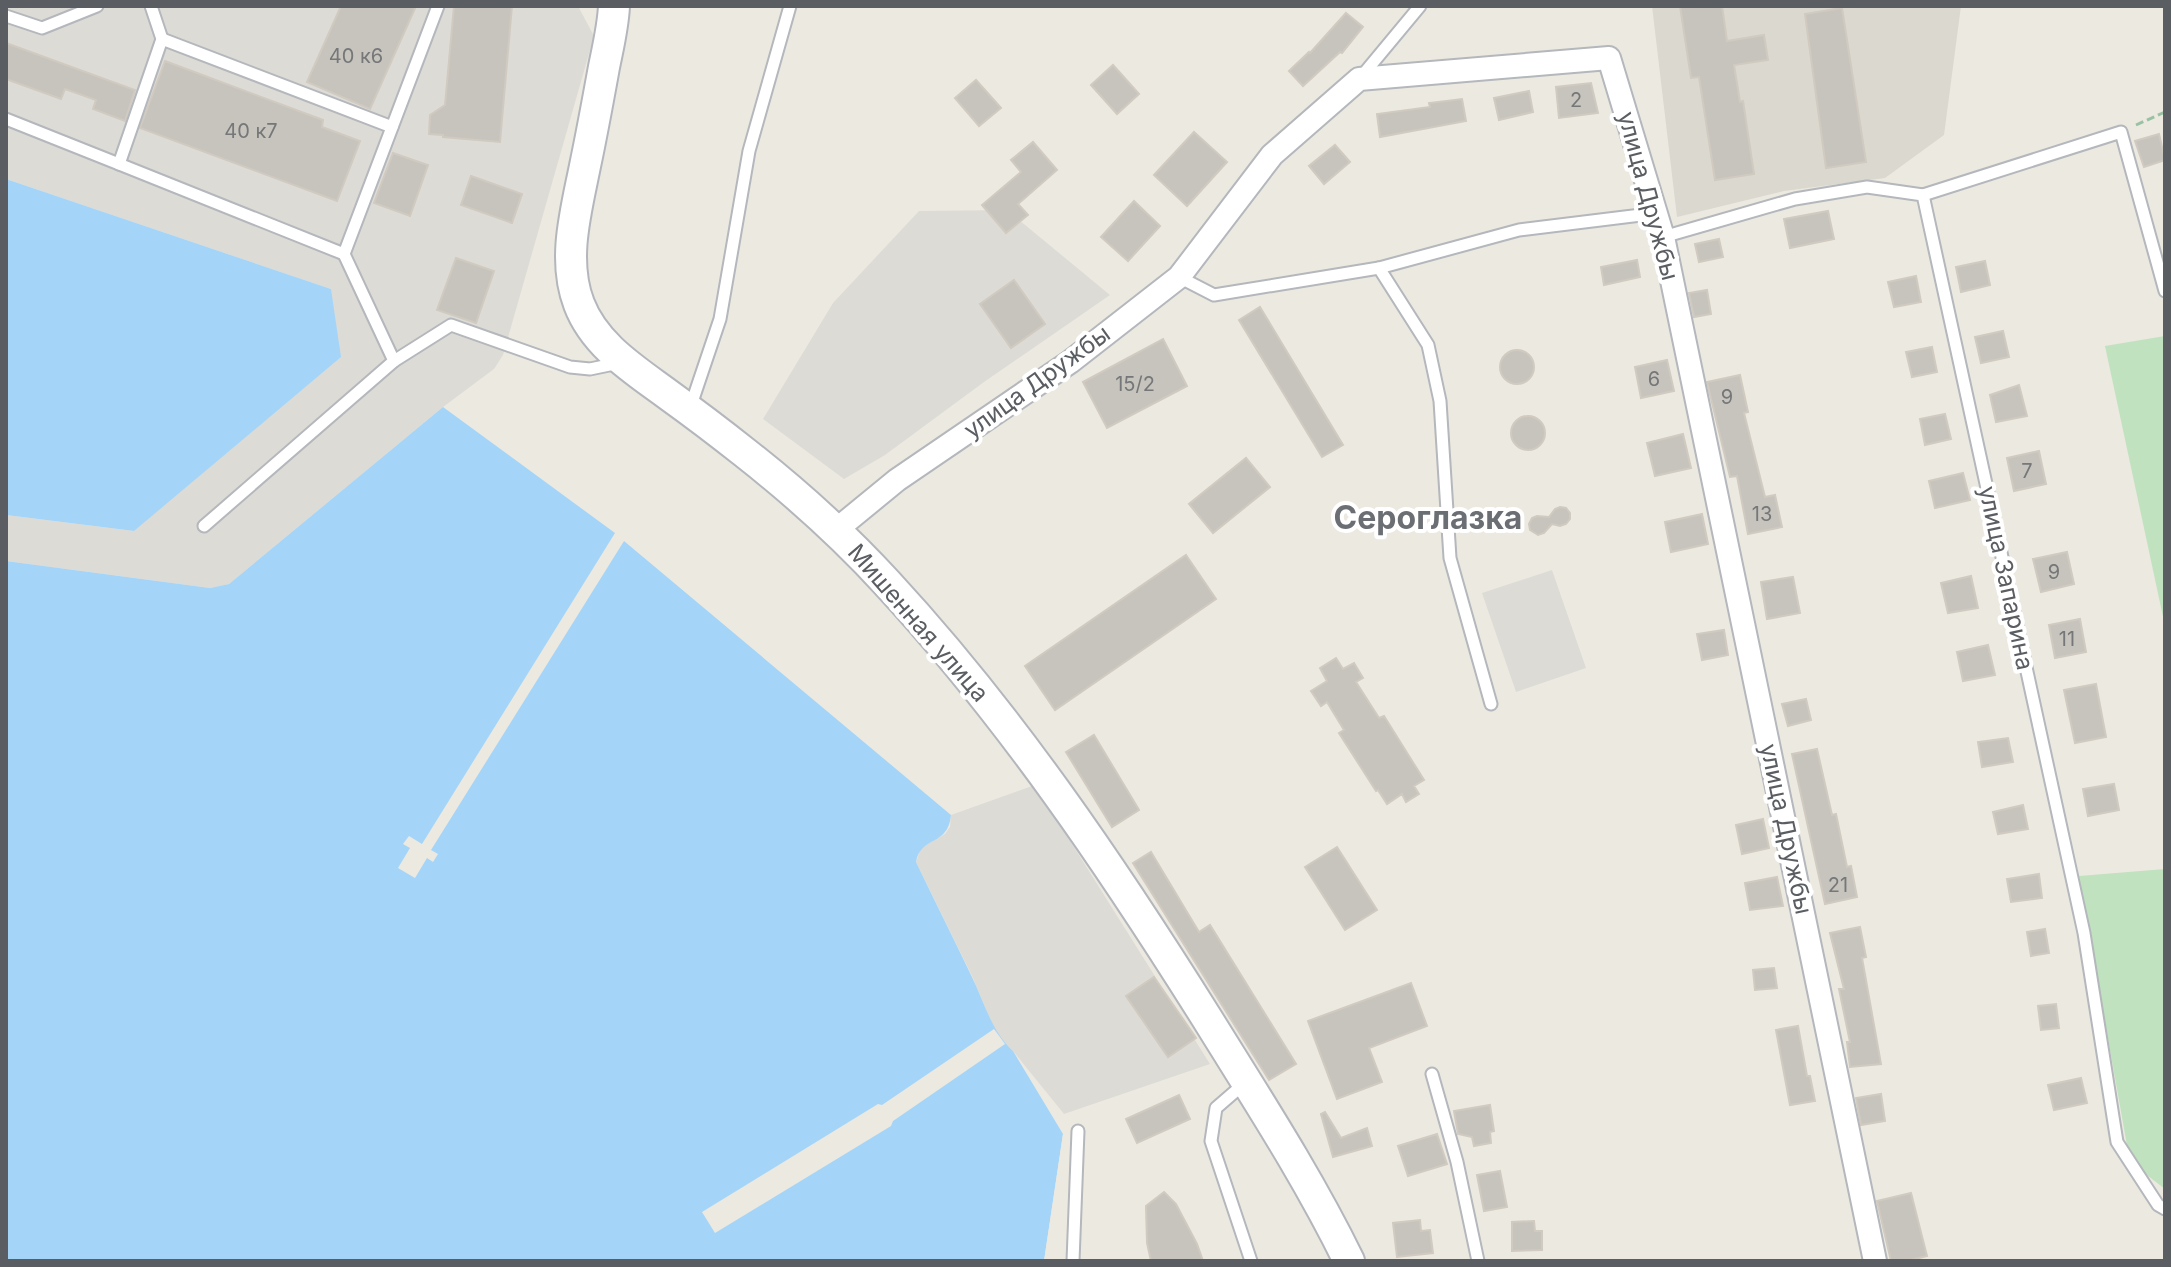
<svg xmlns="http://www.w3.org/2000/svg" width="2171" height="1267" viewBox="0 0 2171 1267" font-family="Inter,sans-serif">
	<style>
		.industrial { fill: #dddbd6 }
		.education { fill: #dbd8cf }
		.green { fill: #c0e2bf }
		.water { fill: #a4d5f8 }
		.pier { fill: #ece9e1 }
		.building { fill: #c7c4be; stroke: #d0cac0; stroke-width: 2 }
		.lines { fill: none; stroke-linecap: round; stroke-linejoin: round }
		.lane-casing { stroke: #b4b7bb; stroke-width: 15 }
		.street-casing { stroke: #b4b7bb; stroke-width: 26 }
		.secondary-casing { stroke: #b3b6bb; stroke-width: 34 }
		.path { stroke: #99c2a4; stroke-width: 3; stroke-dasharray: 8 4; stroke-linecap: butt }
		.lane { stroke: #fff; stroke-width: 11 }
		.street { stroke: #fff; stroke-width: 22 }
		.secondary { stroke: #fff; stroke-width: 30 }
		.labels { text-anchor: middle; stroke-width: 8; stroke-linejoin: round; paint-order: stroke }
		.number-label { font-size: 20px; fill: #757778 }
		.street-label { font-size: 24px; fill: #5a5d61; stroke: #fff }
		.district-label { font-size: 32px; font-weight: bold; fill: #6b6f73; stroke: #fff }
	</style>
	<rect width="100%" height="100%" fill="#ece9e1"/>
	<g class="industrial">
		<polygon points="6,6 578,6 594,36 503,355 494,369 443,407 229,584 210,588 6,561 6,515 134,531 331,289 6,179"/>
		<polygon points="1007,210 1110,295 984,382 885,455 844,479 763,419 833,303 919,211"/>
		<polygon points="1552,570 1586,668 1516,692 1482,593"/>
		<polygon points="1035,785 1210,1064 1064,1114 1013,1051 1005,1044 994,1029 973,978 916,862 921,848 945,834 950,827 951,815"/>
	</g>
	<polygon class="education" points="1652,6 1961,6 1944,135 1885,178 1784,191 1677,217"/>
	<g class="green">
		<polygon points="2165,336 2165,626 2105,346"/>
		<polygon points="2165,869 2165,1189 2130,1162 2079,876"/>
	</g>
	<g class="water">
		<polygon points="6,179 331,289 341,357 134,531 6,515"/>
		<path d="M443 407 615 533 422 844 409 836 403 844 410 848 398 868 415 878 427 858 433 862 438 854 431 850 624 541 951 815C948 847 921 835 916 862 934 900 953 937 971 975 984 1001 991 1031 1013 1051L1063 1134 1044 1261H6V561L210 588 229 584Z"/>
	</g>
	<g class="pier">
		<polygon points="994,1029 1005,1044 893,1121 891,1126 715,1233 702,1212 878,1104 882,1105"/>
		<polygon points="1066,1132 1048,1261 1044,1261 1063,1134"/>
	</g>
	<g class="building">
		<polygon points="341,6 416,6 370,109 307,82"/>
		<polygon points="454,6 512,6 500,142 443,137 443,135 429,134 430,115 445,105"/>
		<polygon points="1680,6 1722,6 1727,41 1764,35 1768,60 1734,65 1740,102 1743,101 1754,174 1715,180 1699,77 1691,78"/>
		<polygon points="1842,8 1866,162 1826,168 1805,14"/>
		<polygon points="1346,13 1363,27 1342,53 1340,52 1303,86 1289,71 1309,52 1310,53"/>
		<polygon points="6,43 135,90 125,121 93,109 96,100 65,89 61,99 6,79"/>
		<polygon points="165,61 323,120 322,127 360,141 337,201 140,128"/>
		<polygon points="1113,65 1139,94 1117,114 1091,85"/>
		<polygon points="976,80 1001,108 979,126 955,98"/>
		<polygon points="1591,83 1598,113 1559,118 1556,87"/>
		<polygon points="1529,91 1533,112 1499,120 1494,98"/>
		<polygon points="1462,99 1466,121 1380,137 1377,114 1430,107 1429,103"/>
		<polygon points="1194,132 1227,162 1187,206 1154,175"/>
		<polygon points="2159,134 2165,160 2144,167 2135,141"/>
		<polygon points="1033,142 1057,170 1018,204 1028,215 1006,233 982,205 1021,172 1011,160"/>
		<polygon points="1335,145 1350,162 1324,184 1309,166"/>
		<polygon points="393,153 428,165 410,216 374,203"/>
		<polygon points="471,176 522,194 512,223 461,205"/>
		<polygon points="1134,201 1160,226 1128,261 1101,237"/>
		<polygon points="1828,211 1834,239 1790,248 1784,219"/>
		<polygon points="1719,239 1723,257 1699,262 1695,244"/>
		<polygon points="456,258 494,271 476,323 437,310"/>
		<polygon points="1637,260 1640,277 1604,285 1601,267"/>
		<polygon points="1985,261 1990,285 1961,292 1956,267"/>
		<polygon points="1916,276 1921,302 1894,307 1888,282"/>
		<polygon points="1014,280 1045,324 1011,348 980,304"/>
		<polygon points="1707,290 1711,314 1694,317 1689,293"/>
		<polygon points="1260,307 1343,445 1322,457 1239,320"/>
		<polygon points="2003,331 2009,357 1981,363 1975,337"/>
		<polygon points="1163,339 1187,386 1107,428 1083,382"/>
		<polygon points="1932,347 1937,372 1912,377 1906,352"/>
		<circle cx="1517" cy="367" r="17"/>
		<polygon points="1667,360 1674,391 1641,398 1635,367"/>
		<polygon points="1740,375 1748,412 1744,413 1765,497 1775,495 1782,527 1748,534 1737,476 1730,477 1707,382"/>
		<polygon points="2019,385 2027,416 1996,422 1990,395"/>
		<polygon points="1945,414 1951,439 1925,445 1920,419"/>
		<circle cx="1528" cy="433" r="17"/>
		<polygon points="1683,434 1691,468 1655,476 1647,443"/>
		<polygon points="2039,451 2046,484 2014,491 2007,458"/>
		<polygon points="1246,458 1270,487 1213,533 1189,504"/>
		<polygon points="1963,473 1970,500 1935,508 1929,481"/>
		<polygon points="1560,507 1566,508 1570,513 1570,519 1566,524 1560,526 1552,524 1544,533 1538,535 1530,530 1529,524 1532,518 1537,516 1549,517 1555,509"/>
		<polygon points="1702,514 1708,544 1671,552 1665,522"/>
		<polygon points="2067,552 2074,584 2041,592 2033,559"/>
		<polygon points="1186,555 1216,599 1055,710 1025,666"/>
		<polygon points="1971,576 1978,608 1948,613 1941,583"/>
		<polygon points="1793,577 1800,613 1767,619 1761,582"/>
		<polygon points="2080,619 2086,652 2055,658 2049,625"/>
		<polygon points="1724,630 1728,655 1702,660 1697,634"/>
		<polygon points="1988,645 1995,675 1963,681 1957,652"/>
		<polygon points="1336,658 1343,669 1354,663 1363,678 1356,682 1379,718 1384,716 1424,780 1414,786 1419,794 1406,802 1402,794 1387,804 1378,790 1376,791 1339,733 1344,730 1327,702 1321,706 1311,691 1327,681 1320,668"/>
		<polygon points="2096,684 2106,737 2075,743 2064,690"/>
		<polygon points="1806,699 1811,720 1788,726 1782,704"/>
		<polygon points="1094,735 1139,810 1112,827 1066,752"/>
		<polygon points="2008,738 2013,762 1982,767 1978,742"/>
		<polygon points="1817,749 1832,815 1836,814 1847,867 1851,866 1857,897 1825,904 1792,754"/>
		<polygon points="2114,784 2119,810 2088,816 2083,789"/>
		<polygon points="2023,805 2028,829 1998,834 1993,812"/>
		<polygon points="1763,819 1769,848 1742,854 1736,825"/>
		<polygon points="1337,847 1377,910 1345,930 1305,867"/>
		<polygon points="1151,852 1199,932 1210,925 1296,1064 1269,1080 1133,863"/>
		<polygon points="2039,874 2042,898 2011,902 2007,879"/>
		<polygon points="1777,877 1783,906 1750,910 1745,883"/>
		<polygon points="1860,927 1866,957 1862,958 1881,1064 1850,1067 1847,1042 1850,1042 1839,989 1844,989 1830,933"/>
		<polygon points="2045,929 2049,953 2031,956 2027,932"/>
		<polygon points="1774,968 1777,988 1755,990 1753,970"/>
		<polygon points="1154,977 1196,1038 1168,1057 1126,996"/>
		<polygon points="1411,983 1427,1026 1369,1048 1382,1082 1337,1099 1308,1021"/>
		<polygon points="2056,1004 2059,1028 2041,1030 2038,1006"/>
		<polygon points="1798,1026 1807,1076 1810,1076 1815,1101 1790,1105 1776,1030"/>
		<polygon points="2081,1078 2087,1103 2054,1110 2048,1085"/>
		<polygon points="1881,1094 1885,1121 1861,1125 1856,1098"/>
		<polygon points="1179,1095 1190,1119 1137,1143 1126,1119"/>
		<polygon points="1490,1105 1494,1131 1490,1132 1491,1143 1474,1146 1472,1137 1458,1134 1454,1111"/>
		<polygon points="1325,1112 1341,1138 1367,1128 1372,1146 1333,1157 1321,1114"/>
		<polygon points="1437,1134 1447,1164 1408,1176 1398,1146"/>
		<polygon points="1500,1171 1507,1207 1484,1211 1477,1175"/>
		<polygon points="1164,1192 1176,1204 1197,1244 1203,1261 1151,1261 1147,1243 1146,1206"/>
		<polygon points="1911,1193 1927,1256 1907,1261 1891,1261 1877,1201"/>
		<polygon points="1420,1220 1421,1231 1430,1230 1433,1253 1397,1257 1393,1223"/>
		<polygon points="1534,1221 1535,1231 1542,1231 1542,1250 1512,1251 1512,1222"/>
	</g>
	<g class="lines">
		<defs>
			<g id="lane">
				<polyline points="6,16 42,28 97,6"/>
				<polyline points="162,39 392,127"/>
				<polyline points="1361,77 1420,6"/>
				<polyline points="6,119 119,164 162,39 151,6"/>
				<polyline points="119,164 344,254 438,6"/>
				<polyline points="1923,195 2121,132 2165,291"/>
				<polyline points="1379,268 1428,345 1440,401 1450,558 1491,704"/>
				<polyline points="1179,277 1214,295 1379,268 1519,230 1641,215 1663,237 1795,199 1867,187 1923,195 2084,933 2117,1142 2158,1205 2165,1209"/>
				<polyline points="394,361 451,325 570,367 590,369 619,363"/>
				<polyline points="690,408 720,319 749,151 790,6"/>
				<polyline points="204,526 394,361 344,254"/>
				<polyline points="1432,1074 1457,1162 1478,1261"/>
				<polyline points="1246,1082 1216,1108 1211,1141 1251,1261"/>
				<polyline points="1073,1261 1078,1131"/>
			</g>
			<polyline id="street" points="836,530 897,480 1070,362 1179,277 1272,155 1359,79 1609,58 1663,237 1875,1261"/>
			<path id="secondary" d="M614 6C613 27 608 47 604 67 598 100 592 133 585 166 576 211 562 260 579 304 595 346 635 370 670 396 695 414 720 433 744 452 795 492 843 535 887 583 1010 716 1112 867 1208 1020 1257 1099 1308 1177 1349 1261"/>
		</defs>
		<use href="#lane" class="lane-casing"/>
		<use href="#street" class="street-casing"/>
		<use href="#secondary" class="secondary-casing"/>
		<polyline class="path" points="2136,125 2165,112"/>
		<use href="#lane" class="lane"/>
		<use href="#street" class="street"/>
		<use href="#secondary" class="secondary"/>
	</g>
	<g class="labels">
		<g class="number-label">
			<text x="356" y="63">40 к6</text>
			<text x="1576" y="107">2</text>
			<text x="251" y="138">40 к7</text>
			<text x="1654" y="386">6</text>
			<text x="1135" y="391">15/2</text>
			<text x="1727" y="404">9</text>
			<text x="2027" y="478">7</text>
			<text x="1762" y="521">13</text>
			<text x="2054" y="579">9</text>
			<text x="2067" y="646">11</text>
			<text x="1838" y="892">21</text>
		</g>
		<g class="street-label">
			<text transform="translate(1648 196) rotate(75)" y="8">улица Дружбы</text>
			<text transform="translate(1037 382) rotate(-36)" y="8">улица Дружбы</text>
			<text transform="translate(2006 578) rotate(78)" y="8">улица Запарина</text>
			<text transform="translate(918 623) rotate(49)" y="8">Мишенная улица</text>
			<text transform="translate(1786 829) rotate(78)" y="8">улица Дружбы</text>
		</g>
		<g class="district-label">
			<text x="1428" y="529">Сероглазка</text>
		</g>
	</g>
	<rect width="2171" height="1267" fill="none" stroke="#5a5d61" stroke-width="16"/>
</svg>
